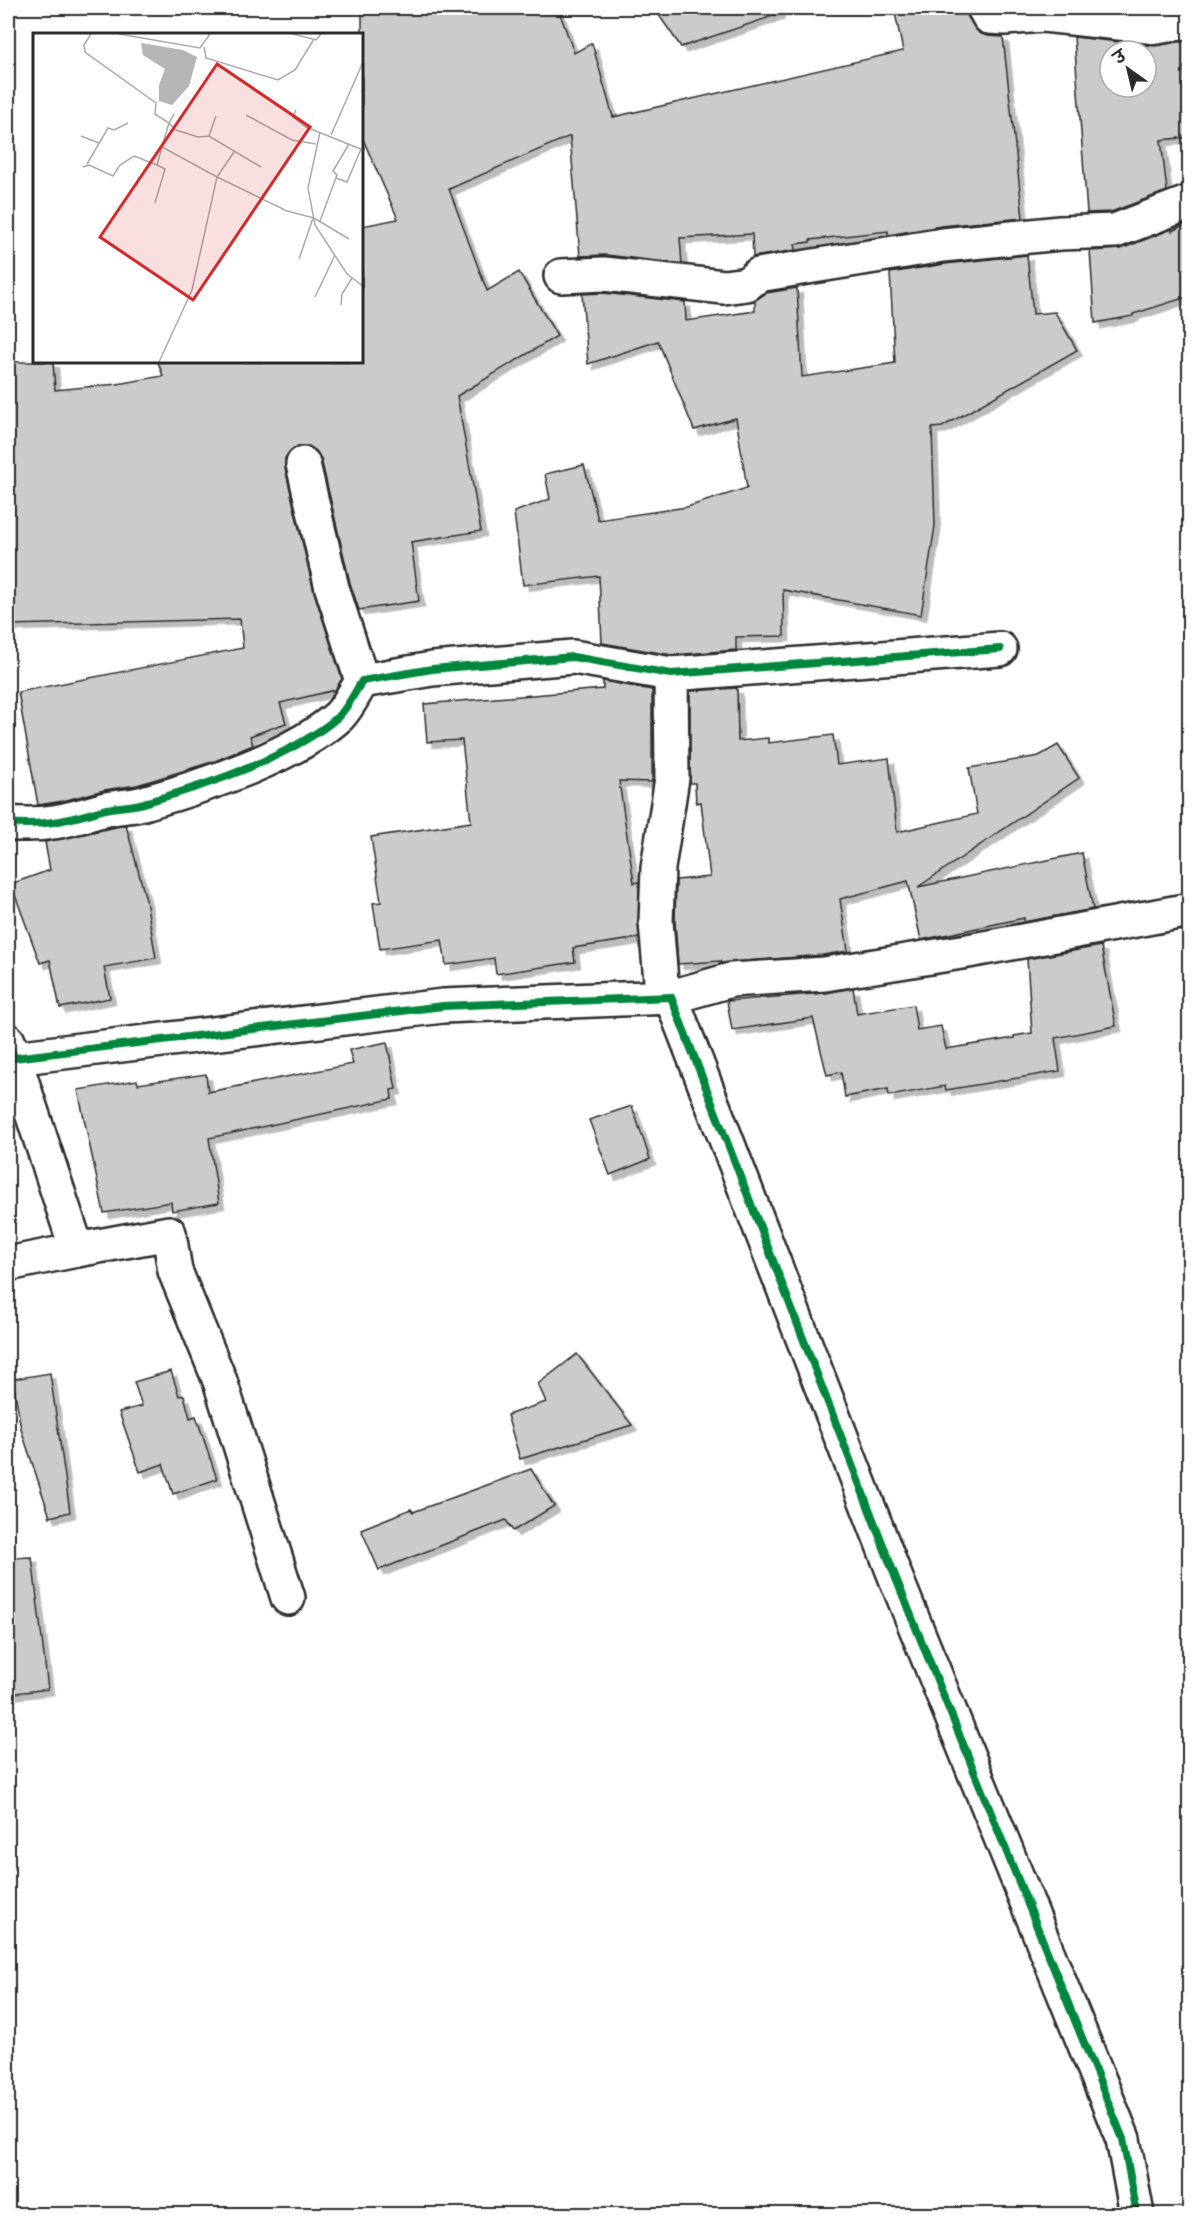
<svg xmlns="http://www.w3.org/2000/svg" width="1197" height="2222" viewBox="0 0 1197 2222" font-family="'Balsamiq Sans','Playpen Sans Deva',sans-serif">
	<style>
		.building { fill: #cbcbcb; stroke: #2b2b2b; stroke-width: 1.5; fill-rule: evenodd; filter: url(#shadow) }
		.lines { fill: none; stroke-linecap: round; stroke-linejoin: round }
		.minor-casing { stroke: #2b2b2b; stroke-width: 38 }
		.minor { stroke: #fff; stroke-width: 33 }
		.cycleway-casing { stroke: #fff; stroke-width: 11 }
		.cycleway { stroke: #00873e; stroke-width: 8 }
		.inset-road { fill: none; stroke: #aaa; stroke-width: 1.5 }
		.view { fill: #d62828; fill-opacity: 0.15; stroke: #d62828; stroke-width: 3 }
		.inset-edge { fill: none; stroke: #2b2b2b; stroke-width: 3 }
	</style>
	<defs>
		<filter id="shadow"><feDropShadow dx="5.5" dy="5.5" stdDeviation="0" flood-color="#0004"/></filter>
	</defs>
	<rect width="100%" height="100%" fill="#fff"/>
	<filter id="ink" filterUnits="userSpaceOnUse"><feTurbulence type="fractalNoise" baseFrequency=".0167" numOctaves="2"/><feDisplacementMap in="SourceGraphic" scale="12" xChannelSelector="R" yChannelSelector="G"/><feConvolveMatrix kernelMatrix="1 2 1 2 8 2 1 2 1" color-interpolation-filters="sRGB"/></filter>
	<g filter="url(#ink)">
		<g class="building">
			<polygon points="362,8 558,8 574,53 592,43 613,117 903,51 894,8 965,8 968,17 979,33 988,36 1003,37 1023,218 941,226 888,235 888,231 810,240 810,242 795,244 796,250 753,257 752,234 680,238 682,264 606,255 580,256 570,136 449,189 487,291 519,272 557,336 457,396 481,531 411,542 419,601 359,610 350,583 321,459 317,452 309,446 299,446 291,450 285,458 285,468 314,592 342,679 335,690 280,703 286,723 250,736 253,745 215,761 137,785 104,790 63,801 38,805 18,692 243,648 240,619 8,625 8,362 53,362 55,390 117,384 163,376 158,362 362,362 362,226 398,219 362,137"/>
			<polygon points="654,8 778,8 779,14 681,47"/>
			<path d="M1074 37 1155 46 1190 40V67H1184L1190 137 1161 140 1167 191 1111 212 1087 213ZM1110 51H1146V87H1110Z"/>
			<polygon points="1190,222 1190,296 1133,314 1133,316 1095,323 1090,251 1121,249 1172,229 1172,231"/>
			<polygon points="1027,255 1033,314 1055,312 1077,350 942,427 932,428 935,526 921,615 783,590 784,636 736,637 736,650 672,655 602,643 599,576 523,585 514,512 550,499 545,474 584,465 598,520 687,507 747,488 736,418 694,430 658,341 588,364 582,294 603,293 685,302 686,321 755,311 755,300 766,293 797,288 802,377 895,363 890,273 945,264"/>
			<polygon points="603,681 652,690 652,782 619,781 634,883 639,882 639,938 573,948 575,962 496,974 494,958 446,965 442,940 380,949 373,903 381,902 371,837 471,822 462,740 427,742 424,704 603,689"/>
			<polygon points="737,688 738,741 768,738 768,743 833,735 837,765 889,758 897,832 977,814 969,768 1039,756 1058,745 1079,778 918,887 1082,853 1093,909 1024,922 1024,918 921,940 908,881 840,899 848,951 823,955 721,963 720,961 678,964 675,922 676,880 710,877 701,802 696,803 695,783 690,783 690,691"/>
			<polygon points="126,825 146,900 156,958 104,967 110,998 60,1008 50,960 40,963 11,884 50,870 45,842"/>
			<polygon points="1101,946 1116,1026 1055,1038 1060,1071 946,1090 945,1086 889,1096 888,1089 845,1097 841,1072 827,1075 813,1018 732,1030 727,1001 826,993 853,988 857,1014 913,1005 917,1030 941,1026 946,1049 1014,1038 1014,1036 1032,1033 1027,959"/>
			<polygon points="387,1042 396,1089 391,1090 392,1099 209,1138 219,1203 172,1211 171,1202 104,1213 78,1090 137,1080 138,1084 206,1074 208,1092 353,1064 349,1050"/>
			<polygon points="632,1106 650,1159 610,1175 589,1120"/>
			<polygon points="577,1354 632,1425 520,1459 507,1415 546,1402 538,1384"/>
			<polygon points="171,1371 179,1396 184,1395 190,1418 196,1416 217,1479 173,1494 163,1464 140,1472 119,1412 142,1406 134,1382"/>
			<polygon points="50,1373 70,1512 50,1517 21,1429 13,1379"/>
			<polygon points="531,1469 554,1506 513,1531 506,1520 379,1570 361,1529 411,1509 413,1512"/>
			<polygon points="32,1557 48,1689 8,1694 8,1558"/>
		</g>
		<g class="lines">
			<defs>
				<g id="minor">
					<polyline points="984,8 989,17 1005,18 1043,15 1157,27 1190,21"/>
					<polyline points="561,276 604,274 724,287 747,284 758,275 943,245 1060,233 1115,231 1190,202"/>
					<polyline points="303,464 332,588 362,681"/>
					<polyline points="671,674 672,778 658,868 656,922 661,981 671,997 731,980 825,974 968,951 1190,910"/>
					<path d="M8 823C43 827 68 820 102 810 117 806 133 807 147 802 205 786 294 756 339 716 348 707 355 692 362 681L432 669 573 657 671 674 1000 649"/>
					<polyline points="8,1041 14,1058 443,1006 671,997 895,1576 1123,2139 1137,2214"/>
					<polyline points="14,1058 77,1250 169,1233 175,1271 220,1381 288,1598"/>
					<polyline points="8,1264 77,1250"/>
				</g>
			</defs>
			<use href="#minor" class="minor-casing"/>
			<use href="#minor" class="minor"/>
			<defs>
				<g id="cycleway">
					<path d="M8 823C43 827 68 820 102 810 117 806 133 807 147 802 205 786 294 756 339 716 348 707 355 692 362 681L432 669 573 657 671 674 1000 649"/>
					<polyline points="8,1041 14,1058 443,1006 671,997 895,1576 1123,2139 1137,2214"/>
				</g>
			</defs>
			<use href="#cycleway" class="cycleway-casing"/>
			<use href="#cycleway" class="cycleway"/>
		</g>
	</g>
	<g transform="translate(33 33)">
		<rect width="330" height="330" fill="#fff"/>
		<path d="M108 10 150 17 164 24 156 53 139 72 126 68V52L132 36 110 22Z" fill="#b6b6b6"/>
		<path class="inset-road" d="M58 1 51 12 52 19 123 70 122 81 136 90 129 114 184 144 159 257 126 329M86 1 167 15 177 1M260 1 283 7 288 1M171 14 173 25 245 47 262 37 281 6M263 77 260 84 273 94 330 117M141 81 136 90 143 97 165 104 176 103 228 134M213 82 259 107 283 111M287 99 275 155 282 192 314 241 330 253M298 102 330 29M48 103 66 110M176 103 183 83M201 119 184 144 254 178 281 185 316 206M54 131 75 95 81 97 95 90M50 134 56 132 80 143 87 132 101 123 124 132M303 145 314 149 328 116M122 170 132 136 124 132 129 114M287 188 304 142 300 138 316 111M266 226 280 185M282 264 302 222M308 272 309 261 319 245"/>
		<path class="view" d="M184 31 277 94 160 267 67 204Z"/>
		<rect width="330" height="330" class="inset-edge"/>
	</g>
	<rect width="1197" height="2222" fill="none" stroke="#fff" stroke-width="30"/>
	<rect x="15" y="15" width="1167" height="2192" fill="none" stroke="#2b2b2b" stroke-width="2" filter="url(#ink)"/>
	<g transform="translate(1128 69) rotate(326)"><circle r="28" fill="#ffffff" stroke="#aaaaaa" stroke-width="1.5"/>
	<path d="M0-4.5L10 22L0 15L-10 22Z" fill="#2b2b2b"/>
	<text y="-9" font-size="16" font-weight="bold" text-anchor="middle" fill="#2b2b2b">उ</text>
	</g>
</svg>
